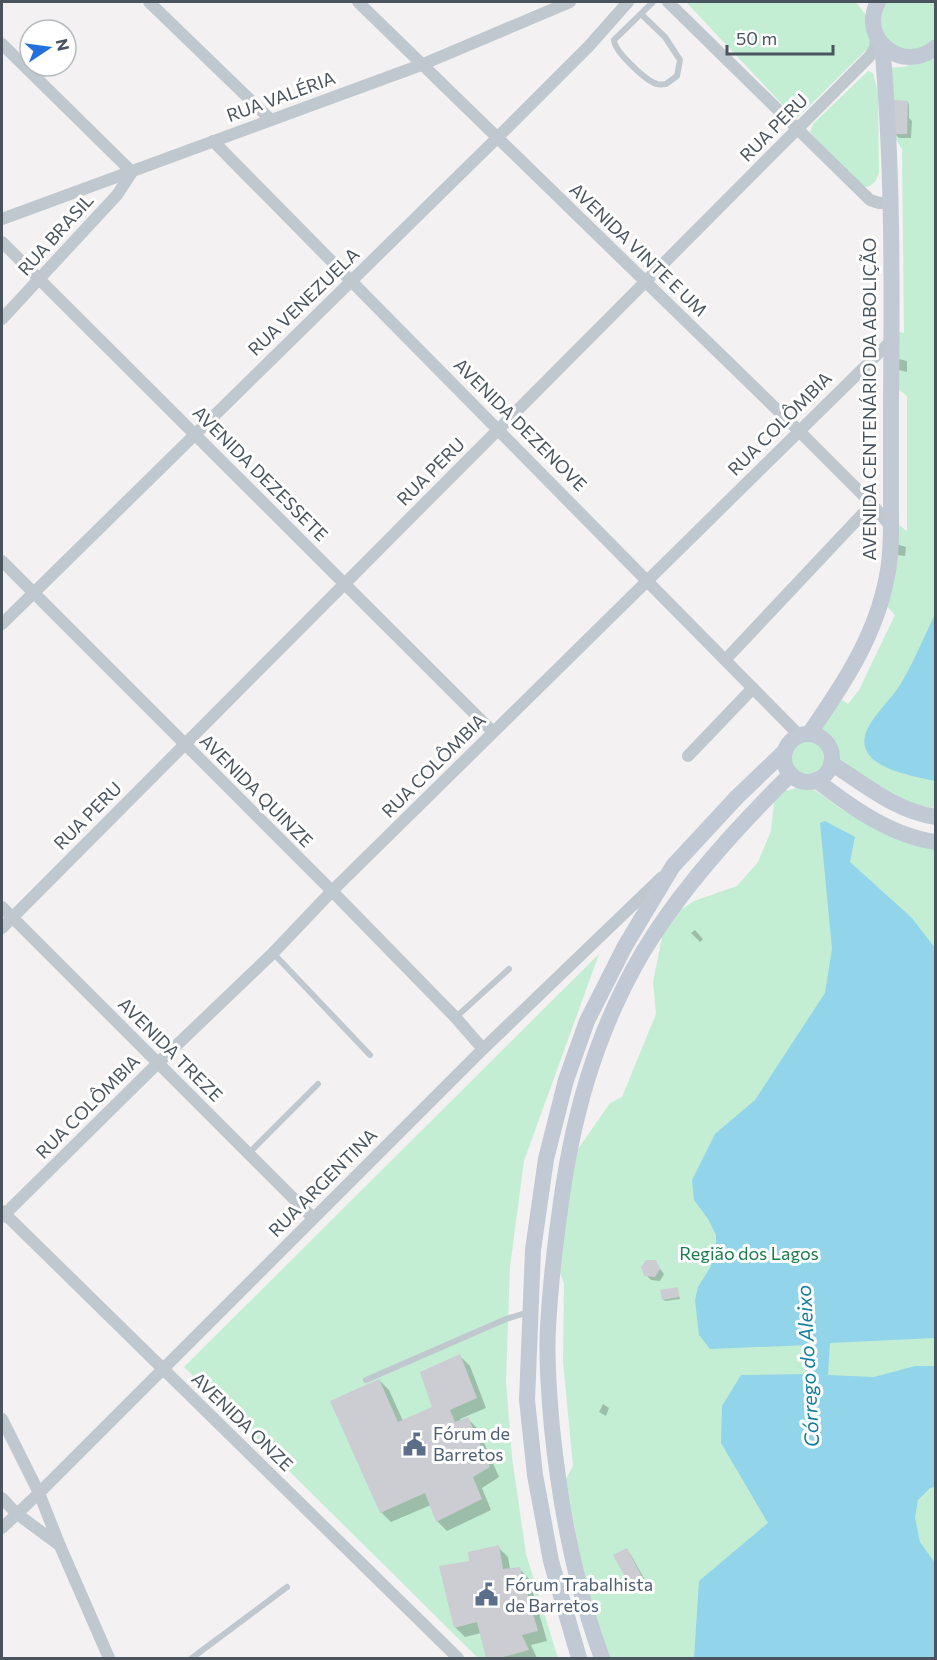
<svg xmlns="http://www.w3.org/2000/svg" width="937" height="1660" viewBox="0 0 937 1660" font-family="Commissioner,sans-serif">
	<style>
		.green { fill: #c3eed4 }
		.water { fill: #92d4e9 }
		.shadow { fill: #0003 }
		.building { fill: #cbcdd3 }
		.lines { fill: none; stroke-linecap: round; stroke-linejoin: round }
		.lane { stroke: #c0c8cf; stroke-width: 6 }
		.street { stroke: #c0c8cf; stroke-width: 12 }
		.secondary { stroke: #c0c9d4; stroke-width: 16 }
		.labels { text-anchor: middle; stroke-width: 6; stroke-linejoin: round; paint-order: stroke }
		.street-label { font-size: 18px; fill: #4a545e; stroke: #fff }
		.park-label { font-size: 18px; fill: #1c7d4f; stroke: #fff }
		.service-label { font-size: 18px; fill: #4e5e75; stroke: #fff; text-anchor: start }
		.water-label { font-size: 20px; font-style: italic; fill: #137ea0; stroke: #fff }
	</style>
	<rect width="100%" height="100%" fill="#f3f1f1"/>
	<g class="green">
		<polygon points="686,2 856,2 866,15 870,46 796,119"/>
		<path d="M884 2H935V38C921 54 910 50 891 45L879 24Z"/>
		<path d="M935 51V808L917 805 877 786 835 755 825 733 818 727 839 698 848 704 859 690 895 615 885 604 895 522 907 531V396L897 388 896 331 904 333 902 149 892 133 890 67C906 70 922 60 935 51Z"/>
		<path d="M868 71 873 73 878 92 879 173C875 184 871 188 860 187L810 132 813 124Z"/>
		<circle cx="807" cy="758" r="17"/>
		<polygon points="801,787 816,791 843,810 935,847 935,1658 609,1658 585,1584 566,1479 573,1466 563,1362 564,1284 558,1268 576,1152 610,1103 622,1097 656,1014 653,982 663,932 679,911 694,901 737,886 758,862 771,831 774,802 785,791"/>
		<polygon points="599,954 524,1161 510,1267 506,1381 512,1457 526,1554 558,1658 478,1658 184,1367"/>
	</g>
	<g class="water">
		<path d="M935 614V781C909 775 845 766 870 724 880 708 894 696 903 680 915 659 925 635 935 614Z"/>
		<polygon points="825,821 855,837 850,862 912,918 935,948 935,1338 830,1343 828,1375 874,1377 915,1366 935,1366 935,1487 930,1488 918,1500 915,1518 920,1542 935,1563 935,1658 694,1658 699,1581 768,1523 721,1443 722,1406 741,1375 809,1374 810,1345 710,1349 699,1335 695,1300 698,1287 711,1266 716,1249 716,1235 708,1219 694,1200 692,1180 715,1134 755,1100 825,993 832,949 820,823"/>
	</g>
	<g class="shadow">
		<polygon points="908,102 909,104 909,118 912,121 911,138 899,138 894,133"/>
		<polygon points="899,359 907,361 907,372 899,370"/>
		<polygon points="896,544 906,547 905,556 897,555"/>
		<polygon points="695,930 703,939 700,942 691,933"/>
		<polygon points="655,1262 664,1274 660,1281 651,1280 646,1275"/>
		<polygon points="677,1289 680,1299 665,1301 663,1299"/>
		<polygon points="460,1356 470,1366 486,1408 460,1419 461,1421 468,1419 478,1429 499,1477 482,1488 491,1510 447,1531 437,1521 431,1505 391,1522 381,1512 379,1380 389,1390 403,1421 434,1407"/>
		<polygon points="603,1404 609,1408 606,1416 599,1412"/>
		<polygon points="498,1547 508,1557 510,1569 519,1568 529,1579 547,1641 531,1645 537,1658 487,1658 481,1633 465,1637 455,1627 470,1562"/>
		<polygon points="627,1550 631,1555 645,1580 634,1586 629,1581"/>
	</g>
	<g class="building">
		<polygon points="894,100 908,101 907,134 893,134"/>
		<polygon points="646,1260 656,1260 660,1269 655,1277 644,1276 641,1267"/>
		<polygon points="678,1287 679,1297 662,1300 660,1290"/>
		<polygon points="460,1354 477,1398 450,1410 455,1422 468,1417 490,1467 473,1477 482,1499 436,1522 425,1493 380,1513 330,1401 379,1379 398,1422 432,1407 420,1372"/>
		<polygon points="499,1545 503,1569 520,1567 538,1631 522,1635 529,1650 500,1658 486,1658 477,1622 454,1628 439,1566 469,1561 468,1552"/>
		<polygon points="627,1548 641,1575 628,1582 613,1555"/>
	</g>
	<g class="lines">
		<g class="lane">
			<path d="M641 14 665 37 680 60 677 76 666 84C663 84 660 85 657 84 646 81 614 51 614 40L653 2"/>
			<polyline points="273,953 370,1055"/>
			<polyline points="456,1017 509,969"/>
			<polyline points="249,1153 318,1084"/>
			<polyline points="366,1380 506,1319 529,1312"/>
			<polyline points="192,1658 287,1587"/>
		</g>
		<g class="street">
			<polyline points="149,2 271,120"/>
			<polyline points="358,2 799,431 872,504 891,527"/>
			<polyline points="668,2 870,200 879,203 890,203"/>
			<polyline points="2,44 132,172 117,195 2,319"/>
			<polyline points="213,141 800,736"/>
			<polyline points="2,219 421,65 570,2"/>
			<polyline points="2,242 493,732"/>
			<polyline points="2,561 332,891 456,1018 483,1049"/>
			<polyline points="2,624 497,138 589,46 628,2"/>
			<polyline points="726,659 872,504"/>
			<polyline points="688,756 753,688"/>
			<polyline points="2,907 313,1218"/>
			<polyline points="2,928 869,57 875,48 876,35"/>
			<polyline points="2,1211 458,1658"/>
			<polyline points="2,1217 158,1063 273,953 332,891 892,340"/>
			<polyline points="2,1419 39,1493 60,1546 109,1658"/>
			<polyline points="2,1498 16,1513 59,1545"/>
			<polyline points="2,1528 39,1493 483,1049 662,877"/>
		</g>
		<g class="secondary">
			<path d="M878 2C858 39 903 75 936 47"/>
			<path d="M809 734C843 685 876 636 887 576 892 553 891 527 891 504 891 472 891 440 891 408 892 287 893 165 882 44"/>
			<circle cx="808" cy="758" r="24"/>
			<path d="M831 763C864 784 895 811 936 817"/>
			<path d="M816 780C851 807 891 836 936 842"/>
			<polyline points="579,1658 551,1561 535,1475 527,1400 533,1250 546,1159 566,1080 587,1021 625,946 673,866 737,797 785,751"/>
			<path d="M602 1658C575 1585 560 1506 552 1428 549 1395 546 1360 548 1327 550 1290 554 1253 559 1217 571 1122 594 1035 643 952 681 888 738 826 791 774"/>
		</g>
	</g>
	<defs>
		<symbol id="civic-bare" viewBox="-9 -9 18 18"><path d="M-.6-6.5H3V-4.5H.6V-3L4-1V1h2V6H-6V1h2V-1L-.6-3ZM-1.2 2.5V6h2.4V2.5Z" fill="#5c6f8a" stroke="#fff" stroke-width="2.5" paint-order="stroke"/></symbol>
	</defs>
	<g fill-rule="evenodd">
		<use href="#civic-bare" x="398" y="1428" width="33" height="33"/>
		<use href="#civic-bare" x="470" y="1578" width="33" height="33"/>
	</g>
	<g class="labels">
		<g class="street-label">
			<text transform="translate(281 97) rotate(-20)" y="6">RUA VALÉRIA</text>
			<text transform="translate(774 128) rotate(-45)" y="6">RUA PERU</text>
			<text transform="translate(56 235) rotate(-48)" y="6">RUA BRASIL</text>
			<text transform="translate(638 250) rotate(44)" y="6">AVENIDA VINTE E UM</text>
			<text transform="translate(304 302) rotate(-44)" y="6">RUA VENEZUELA</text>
			<text transform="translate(870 399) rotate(-90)" y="6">AVENIDA CENTENÁRIO DA ABOLIÇÃO</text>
			<text transform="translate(780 424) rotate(-45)" y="6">RUA COLÔMBIA</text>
			<text transform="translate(520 425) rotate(45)" y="6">AVENIDA DEZENOVE</text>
			<text transform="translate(431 472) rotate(-45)" y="6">RUA PERU</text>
			<text transform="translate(260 474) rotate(45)" y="6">AVENIDA DEZESSETE</text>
			<text transform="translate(434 766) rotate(-45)" y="6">RUA COLÔMBIA</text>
			<text transform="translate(256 791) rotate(45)" y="6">AVENIDA QUINZE</text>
			<text transform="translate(88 816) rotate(-45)" y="6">RUA PERU</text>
			<text transform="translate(170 1050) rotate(45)" y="6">AVENIDA TREZE</text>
			<text transform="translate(88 1107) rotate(-45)" y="6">RUA COLÔMBIA</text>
			<text transform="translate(323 1183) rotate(-45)" y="6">RUA ARGENTINA</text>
			<text transform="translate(242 1422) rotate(44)" y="6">AVENIDA ONZE</text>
		</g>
		<g class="park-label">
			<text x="749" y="1260">Região dos Lagos</text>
		</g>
		<g class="service-label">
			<text x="433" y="1440">Fórum de<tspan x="433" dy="21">Barretos</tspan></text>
			<text x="505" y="1591">Fórum Trabalhista<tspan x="505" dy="21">de Barretos</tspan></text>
		</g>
		<g class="water-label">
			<text transform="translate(808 1366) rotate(-93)" y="7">Córrego do Aleixo</text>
		</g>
	</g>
	<rect width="937" height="1660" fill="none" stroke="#4a545e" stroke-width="6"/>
	<g transform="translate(48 48) rotate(77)"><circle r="28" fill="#ffffff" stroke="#b7bbbf" stroke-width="1.5"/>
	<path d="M0-4.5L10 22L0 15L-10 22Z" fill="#226fdd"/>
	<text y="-9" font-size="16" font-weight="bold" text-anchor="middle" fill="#4a545e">N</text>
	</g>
	<path d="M727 45v9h106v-9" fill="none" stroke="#4a545e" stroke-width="3"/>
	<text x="736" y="45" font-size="18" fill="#4a545e" stroke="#ffffff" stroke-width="4.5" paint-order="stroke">50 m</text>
</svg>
